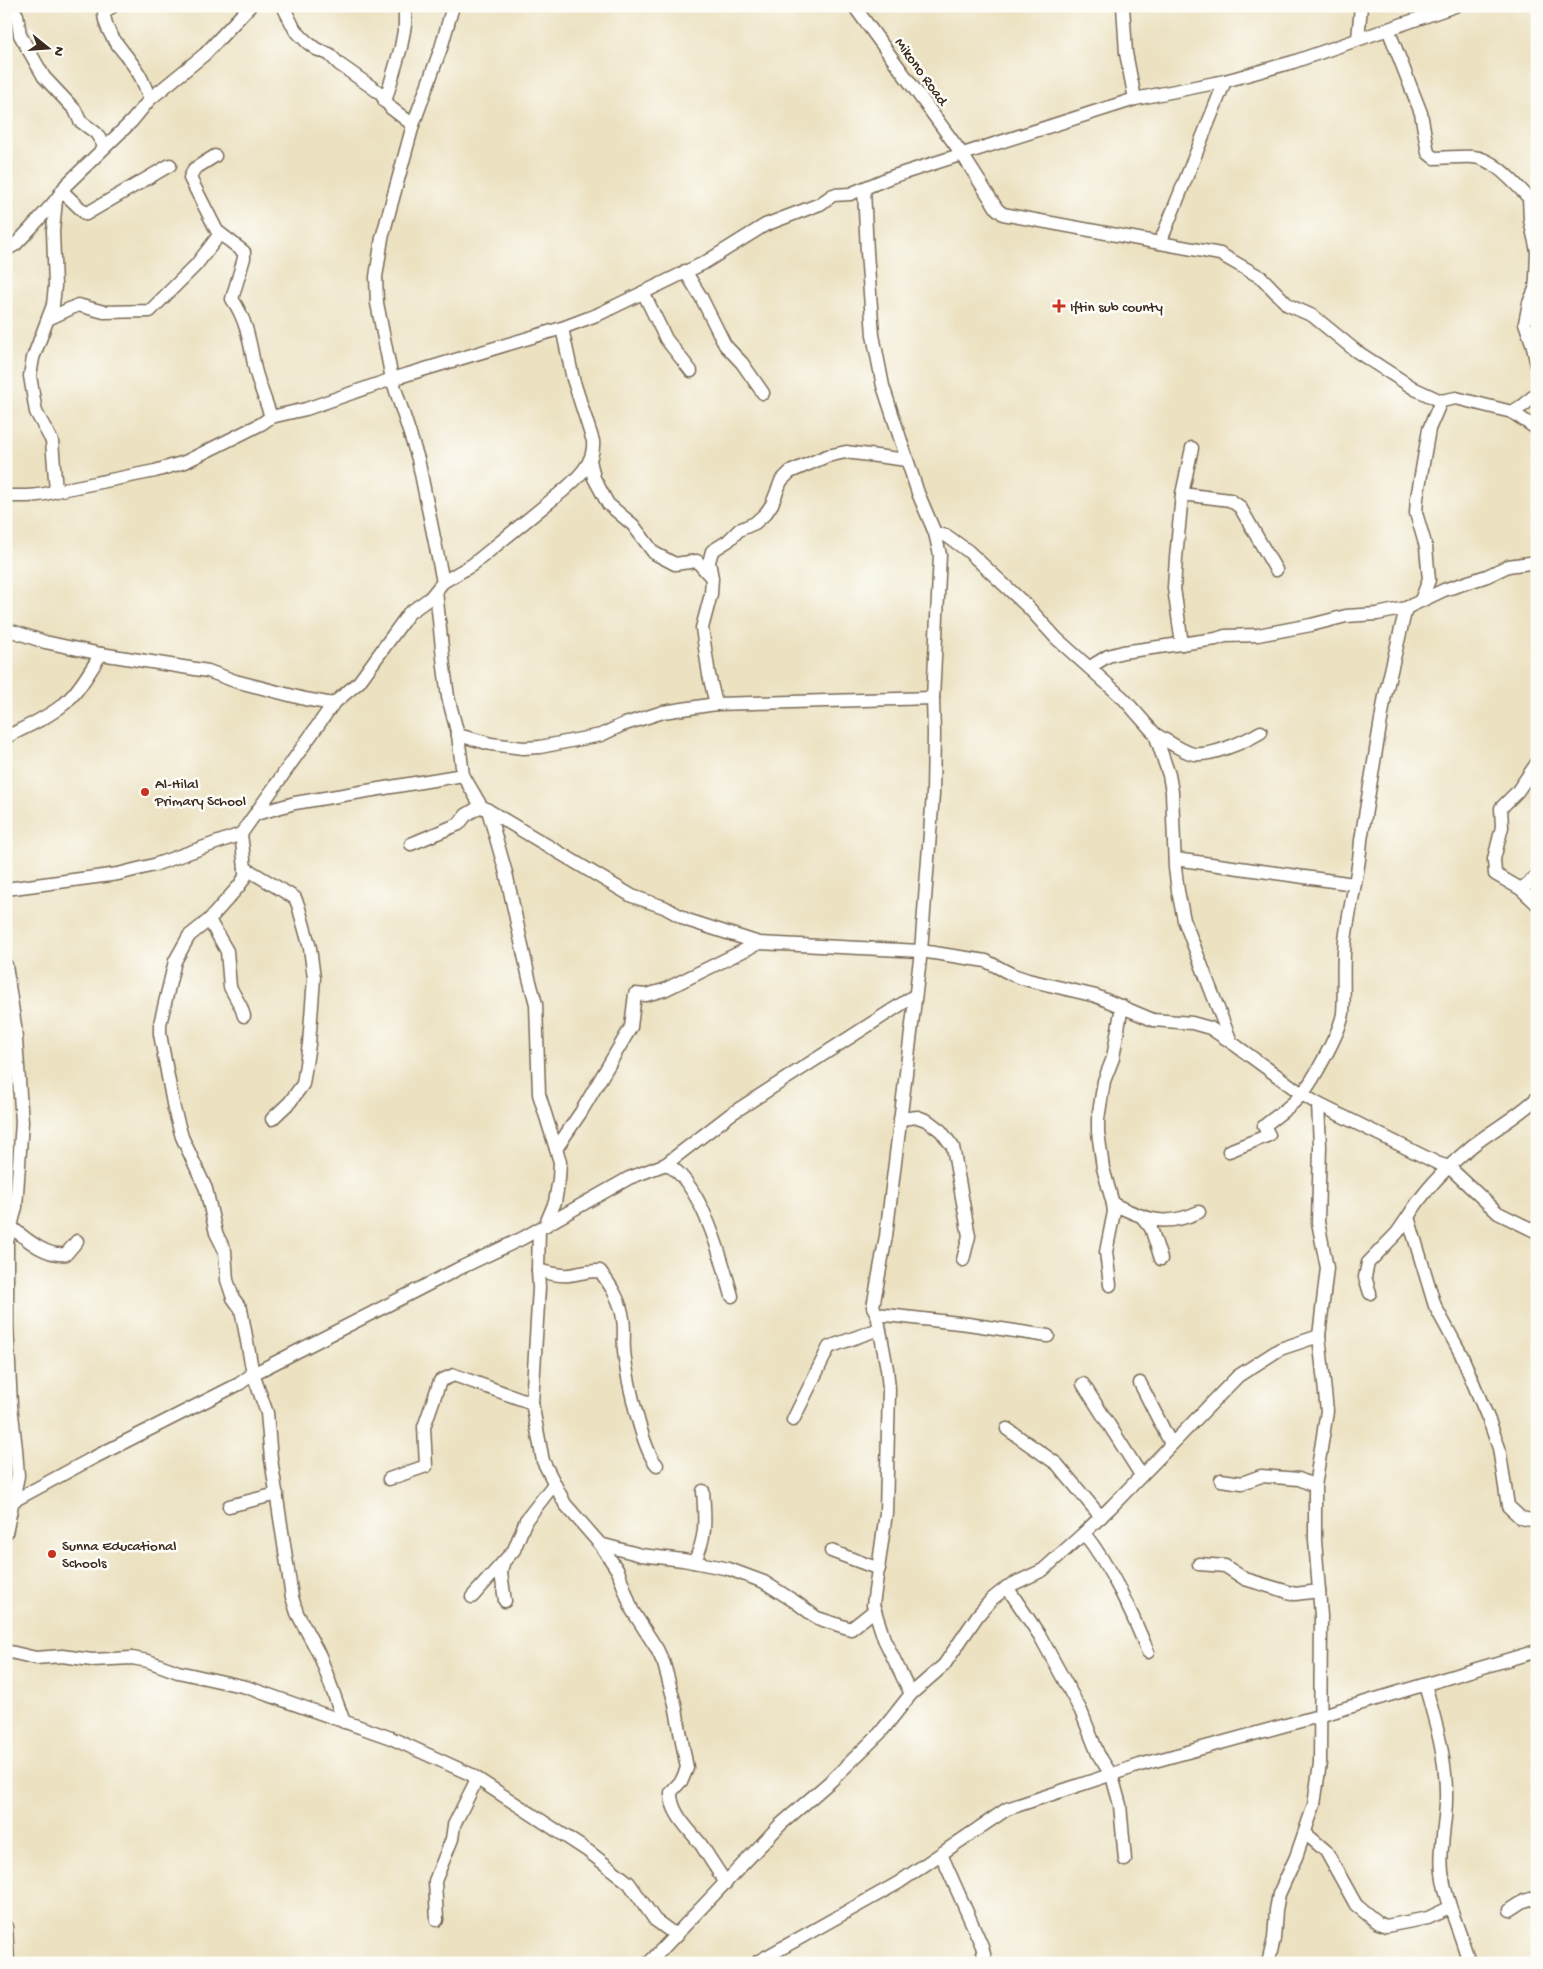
<svg xmlns="http://www.w3.org/2000/svg" width="1543" height="1969" viewBox="0 0 1543 1969" font-family="'Gochi Hand',sans-serif">
	<style>
		.lines { fill: none; stroke-linecap: round; stroke-linejoin: round }
		.minor-casing { stroke: #796a57; stroke-width: 15 }
		.minor { stroke: #fff; stroke-width: 12 }
		.poi-dot { fill: #c8321e; stroke: #fdfcf7; stroke-width: 2 }
		.labels { text-anchor: middle; stroke-width: 5; stroke-linejoin: round; paint-order: stroke }
		.street-label { font-size: 15px; fill: #3b2a1e; stroke: #fdfcf7 }
		.poi-label { font-size: 15px; fill: #3b2a1e; stroke: #fdfcf7; text-anchor: start }
	</style>
	<rect width="100%" height="100%" fill="#fdfcf7"/>
	<filter id="ink" filterUnits="userSpaceOnUse"><feTurbulence type="fractalNoise" baseFrequency=".02" numOctaves="2"/><feDisplacementMap in="SourceGraphic" scale="10" xChannelSelector="R" yChannelSelector="G"/><feConvolveMatrix kernelMatrix="1 2 1 2 8 2 1 2 1" color-interpolation-filters="sRGB"/></filter>
	<filter id="wash" filterUnits="userSpaceOnUse"><feTurbulence type="fractalNoise" baseFrequency=".0096" numOctaves="4" result="noise"/><feDisplacementMap in="SourceGraphic" scale="20" xChannelSelector="R" yChannelSelector="G"/><feGaussianBlur stdDeviation="1.12" result="paint"/><feColorMatrix in="noise" values="0 0 0 0 0 0 0 0 0 0 0 0 0 0 0 0 0 1.4 0 .05"/><feComposite in="paint" operator="in"/></filter>
	<g filter="url(#wash)">
		<rect width="100%" height="100%" fill="#ece2c2"/>
	</g>
	<g filter="url(#ink)">
		<g class="lines">
			<defs>
				<g id="minor">
					<polyline points="11,6 17,15 20,35 44,77 75,110 80,121 96,133 105,147"/>
					<path d="M113 6 107 10 104 14C106 37 126 52 137 71 143 79 146 90 150 99"/>
					<polyline points="283,6 295,30 307,42 316,49 329,54 339,64 380,93 391,108 413,125"/>
					<polyline points="854,6 962,154 997,209 1003,214 1220,254 1262,278 1288,305 1313,316 1356,351 1415,389 1441,401 1456,398 1512,412 1537,429"/>
					<polyline points="1123,6 1126,53 1135,99"/>
					<path d="M1388 29 1421 113 1428 153 1434 158C1447 158 1462 156 1473 157 1494 158 1516 185 1529 198L1530 220 1537 251 1536 278 1535 289 1529 303 1525 323 1532 343 1537 365"/>
					<polyline points="1358,39 1361,6"/>
					<polyline points="385,102 401,47 405,25 405,6"/>
					<path d="M215 156 194 169 190 178 217 231 244 252V258L232 299C247 320 250 344 255 369 259 385 266 401 271 417"/>
					<polyline points="864,189 867,252 873,335 883,386 918,493 935,533 940,555 933,698 934,734 933,794 921,951 886,1236 873,1307 877,1314 968,1324 1048,1336"/>
					<polyline points="62,191 86,214 170,165"/>
					<polyline points="56,200 53,231 55,286 53,305 33,358 30,376 36,412 52,441 56,491"/>
					<polyline points="1160,243 1225,81"/>
					<polyline points="6,250 16,244 31,228 56,200 66,185 132,121 150,99 205,54 250,6"/>
					<polyline points="685,271 701,297 725,345 742,363 763,393"/>
					<polyline points="643,292 666,339 691,371"/>
					<polyline points="48,319 78,305 104,312 150,311 196,265 220,234"/>
					<polyline points="1512,412 1524,405 1537,393"/>
					<polyline points="590,460 594,478 608,504 633,525 654,553 675,564 697,561 711,577"/>
					<polyline points="1182,494 1230,500 1240,507 1276,570"/>
					<path d="M6 496C24 496 39 497 56 491L155 471 185 462 261 424 271 417 306 409 392 379 562 328 599 314 704 263 765 225 820 204 833 195 850 194 891 177 1135 99 1225 81 1293 62 1455 6"/>
					<polyline points="935,533 947,536 968,551 1029,608 1056,638 1124,699 1155,734 1169,775 1172,792 1175,868 1178,891 1184,920 1231,1042 1302,1094 1318,1104 1437,1163 1449,1167 1498,1213 1537,1232"/>
					<polyline points="443,582 418,459 392,379 377,303 376,277 382,238 413,125 441,48 453,6"/>
					<polyline points="436,591 444,667 448,697 458,735 463,775 481,806 632,896 664,907 687,920 759,943 921,951 986,961 1013,975 1028,980 1096,996 1153,1020 1192,1023 1210,1028 1231,1042"/>
					<polyline points="1421,600 1429,580 1426,547 1416,513 1417,498 1429,429 1441,401"/>
					<polyline points="6,629 45,642 101,654 208,671 235,681 305,699 333,704"/>
					<polyline points="1182,644 1174,588 1176,558 1182,494 1192,448"/>
					<polyline points="1090,667 1108,656 1123,652 1216,639 1225,636 1258,635 1311,625 1346,616 1377,614 1406,608 1444,590 1487,576 1508,566 1537,562"/>
					<polyline points="716,704 709,675 702,628 711,594 712,578 709,562 712,551 728,541 739,530 755,523 766,513 772,504 781,481 790,472 827,456 846,452 907,460"/>
					<path d="M1155 734C1166 740 1178 749 1190 753 1207 759 1246 741 1261 732"/>
					<polyline points="458,735 491,744 523,748 540,747 601,735 622,725 663,712 716,704 933,698"/>
					<path d="M6 737C26 727 47 718 64 704 79 691 90 671 101 654"/>
					<polyline points="1537,763 1517,792 1501,808 1502,827 1494,859 1495,874 1521,889 1537,904"/>
					<polyline points="488,810 506,873 529,978 536,1004 539,1094 560,1162 559,1179 555,1202 545,1226"/>
					<polyline points="256,814 295,803 463,775"/>
					<polyline points="241,834 245,868 295,898 298,905 310,948 314,978 309,1044 303,1084 290,1102 272,1119"/>
					<polyline points="411,844 459,824 466,815 481,806"/>
					<polyline points="1175,859 1354,884"/>
					<polyline points="245,868 245,877 239,886 209,920 189,936 175,961 160,1024 160,1034 174,1109 182,1137 206,1189 216,1233 225,1251 227,1280 233,1298 241,1309 253,1374 267,1413 271,1459 292,1597 297,1613 320,1656 344,1722"/>
					<path d="M6 889 118 874 154 865 241 834 333 704 359 682 409 613 430 598 443 582 472 565 564 490C579 477 595 462 593 441L573 379 562 328"/>
					<polyline points="1521,889 1537,876"/>
					<polyline points="209,920 227,951 230,987 241,1007 244,1016"/>
					<polyline points="6,965 15,1026 22,1122 16,1207 7,1242 7,1325 11,1405 16,1449 18,1476 6,1533"/>
					<path d="M1537 1098C1517 1117 1494 1129 1472 1146 1448 1166 1424 1190 1408 1217L1435 1306 1461 1354 1490 1423 1499 1448 1508 1506 1521 1518 1537 1521"/>
					<polyline points="900,1119 918,1117 928,1121 941,1131 953,1147 969,1236 963,1260"/>
					<polyline points="556,1149 581,1112 631,1027 635,994 646,995 664,990 759,943"/>
					<path d="M1229 1151 1269 1135 1264 1126C1276 1116 1292 1106 1302 1094 1313 1081 1341 1030 1343 1013 1345 989 1342 965 1345 941 1349 907 1359 874 1361 840L1385 696 1406 608"/>
					<path d="M666 1164C701 1181 722 1260 732 1296"/>
					<path d="M1113 1204C1146 1219 1164 1228 1199 1212"/>
					<polyline points="1143,1218 1151,1228 1161,1259"/>
					<path d="M6 1228 11 1227C26 1239 46 1257 66 1254L77 1241"/>
					<polyline points="539,1229 538,1270 539,1288 532,1403 543,1461 565,1504 600,1544 641,1555 683,1560 729,1569 764,1582 797,1603 817,1618 851,1629 875,1610"/>
					<path d="M538 1270C548 1273 558 1276 569 1275 580 1274 589 1270 600 1271 611 1286 621 1301 623 1319 625 1329 623 1340 624 1350 626 1374 642 1450 657 1465"/>
					<polyline points="1110,1285 1106,1252 1114,1212 1113,1204 1103,1168 1098,1132 1098,1119 1104,1081 1113,1058 1122,1006"/>
					<polyline points="1370,1293 1365,1277 1368,1263 1397,1233 1408,1217"/>
					<polyline points="877,1314 887,1369 889,1389 886,1513 873,1605 884,1639 911,1694"/>
					<polyline points="1140,1383 1171,1444"/>
					<polyline points="1083,1384 1141,1475"/>
					<polyline points="793,1420 829,1347 879,1329"/>
					<polyline points="1007,1429 1057,1464 1101,1517"/>
					<polyline points="389,1479 426,1466 424,1427 440,1381 454,1375 532,1403"/>
					<polyline points="1221,1480 1242,1483 1261,1476 1299,1479 1315,1486"/>
					<polyline points="6,1505 91,1459 239,1384 253,1374 458,1269 523,1238 629,1178 666,1164 731,1114 914,996"/>
					<polyline points="229,1506 277,1494"/>
					<path d="M1084 1533C1112 1569 1131 1611 1148 1652"/>
					<path d="M600 1544 618 1571 632 1610 657 1649 664 1664 675 1704 687 1768 682 1780 671 1792C670 1813 690 1830 702 1846 710 1859 718 1871 726 1883"/>
					<polyline points="831,1551 879,1569"/>
					<path d="M694 1562C707 1537 705 1519 703 1491"/>
					<polyline points="503,1563 501,1573 505,1601"/>
					<polyline points="1199,1564 1225,1566 1245,1579 1295,1594 1319,1591"/>
					<polyline points="1007,1587 1040,1636 1081,1711 1098,1754 1112,1776 1120,1805 1125,1860"/>
					<polyline points="472,1597 514,1550 526,1520 554,1484"/>
					<polyline points="6,1651 36,1658 62,1656 92,1660 132,1658 148,1661 178,1672 246,1687 391,1738 470,1774 588,1851 629,1883 655,1920 677,1936"/>
					<path d="M1425 1685C1436 1723 1447 1760 1446 1800 1446 1824 1439 1848 1442 1872 1446 1904 1461 1932 1469 1963"/>
					<polyline points="1305,1833 1326,1851 1356,1905 1378,1923 1386,1926 1428,1918 1449,1908"/>
					<polyline points="941,1854 982,1946 986,1963"/>
					<polyline points="1510,1910 1524,1901 1537,1897"/>
					<polyline points="437,1920 435,1881 452,1839 454,1825 477,1779"/>
					<polyline points="6,1927 8,1963"/>
					<polyline points="757,1962 898,1883 1007,1809 1140,1765 1319,1716 1537,1651"/>
					<polyline points="649,1963 780,1825 832,1780 880,1733 911,1694 944,1665 978,1615 992,1599 1007,1587 1043,1570 1084,1533 1111,1507 1238,1376 1280,1349 1319,1336"/>
					<polyline points="1268,1963 1274,1939 1276,1910 1279,1894 1296,1857 1314,1805 1320,1763 1321,1616 1315,1540 1315,1486 1327,1411 1319,1336 1327,1268 1318,1222 1320,1146 1318,1104"/>
				</g>
			</defs>
			<use href="#minor" class="minor-casing"/>
			<use href="#minor" class="minor"/>
		</g>
	</g>
	<g class="poi-dot">
		<path d="M1056.5 298.5h5v5h5v5h-5v5h-5v-5h-5v-5h5z"/>
		<circle cx="145" cy="792" r="5"/>
		<circle cx="52" cy="1554" r="5"/>
	</g>
	<g class="labels">
		<g class="street-label">
			<text transform="translate(922 71) rotate(54)" y="5">Mikono Road</text>
		</g>
		<g class="poi-label">
			<text x="1070" y="311">Iftin sub county</text>
			<text x="155" y="788">Al-Hilal<tspan x="155" dy="17">Primary School</tspan></text>
			<text x="62" y="1550">Sunna Educational<tspan x="62" dy="17">Schools</tspan></text>
		</g>
	</g>
	<rect width="1543" height="1969" fill="none" stroke="#fdfcf7" stroke-width="25"/>
	<g transform="translate(48 48) rotate(107)" stroke="#fdfcf7" stroke-width="4" paint-order="stroke">
	<path d="M0-4L9 19L0 12L-9 19Z" fill="#3b2a1e"/>
	<text y="-8" font-size="14" font-weight="bold" text-anchor="middle" fill="#3b2a1e">N</text>
	</g>
</svg>
